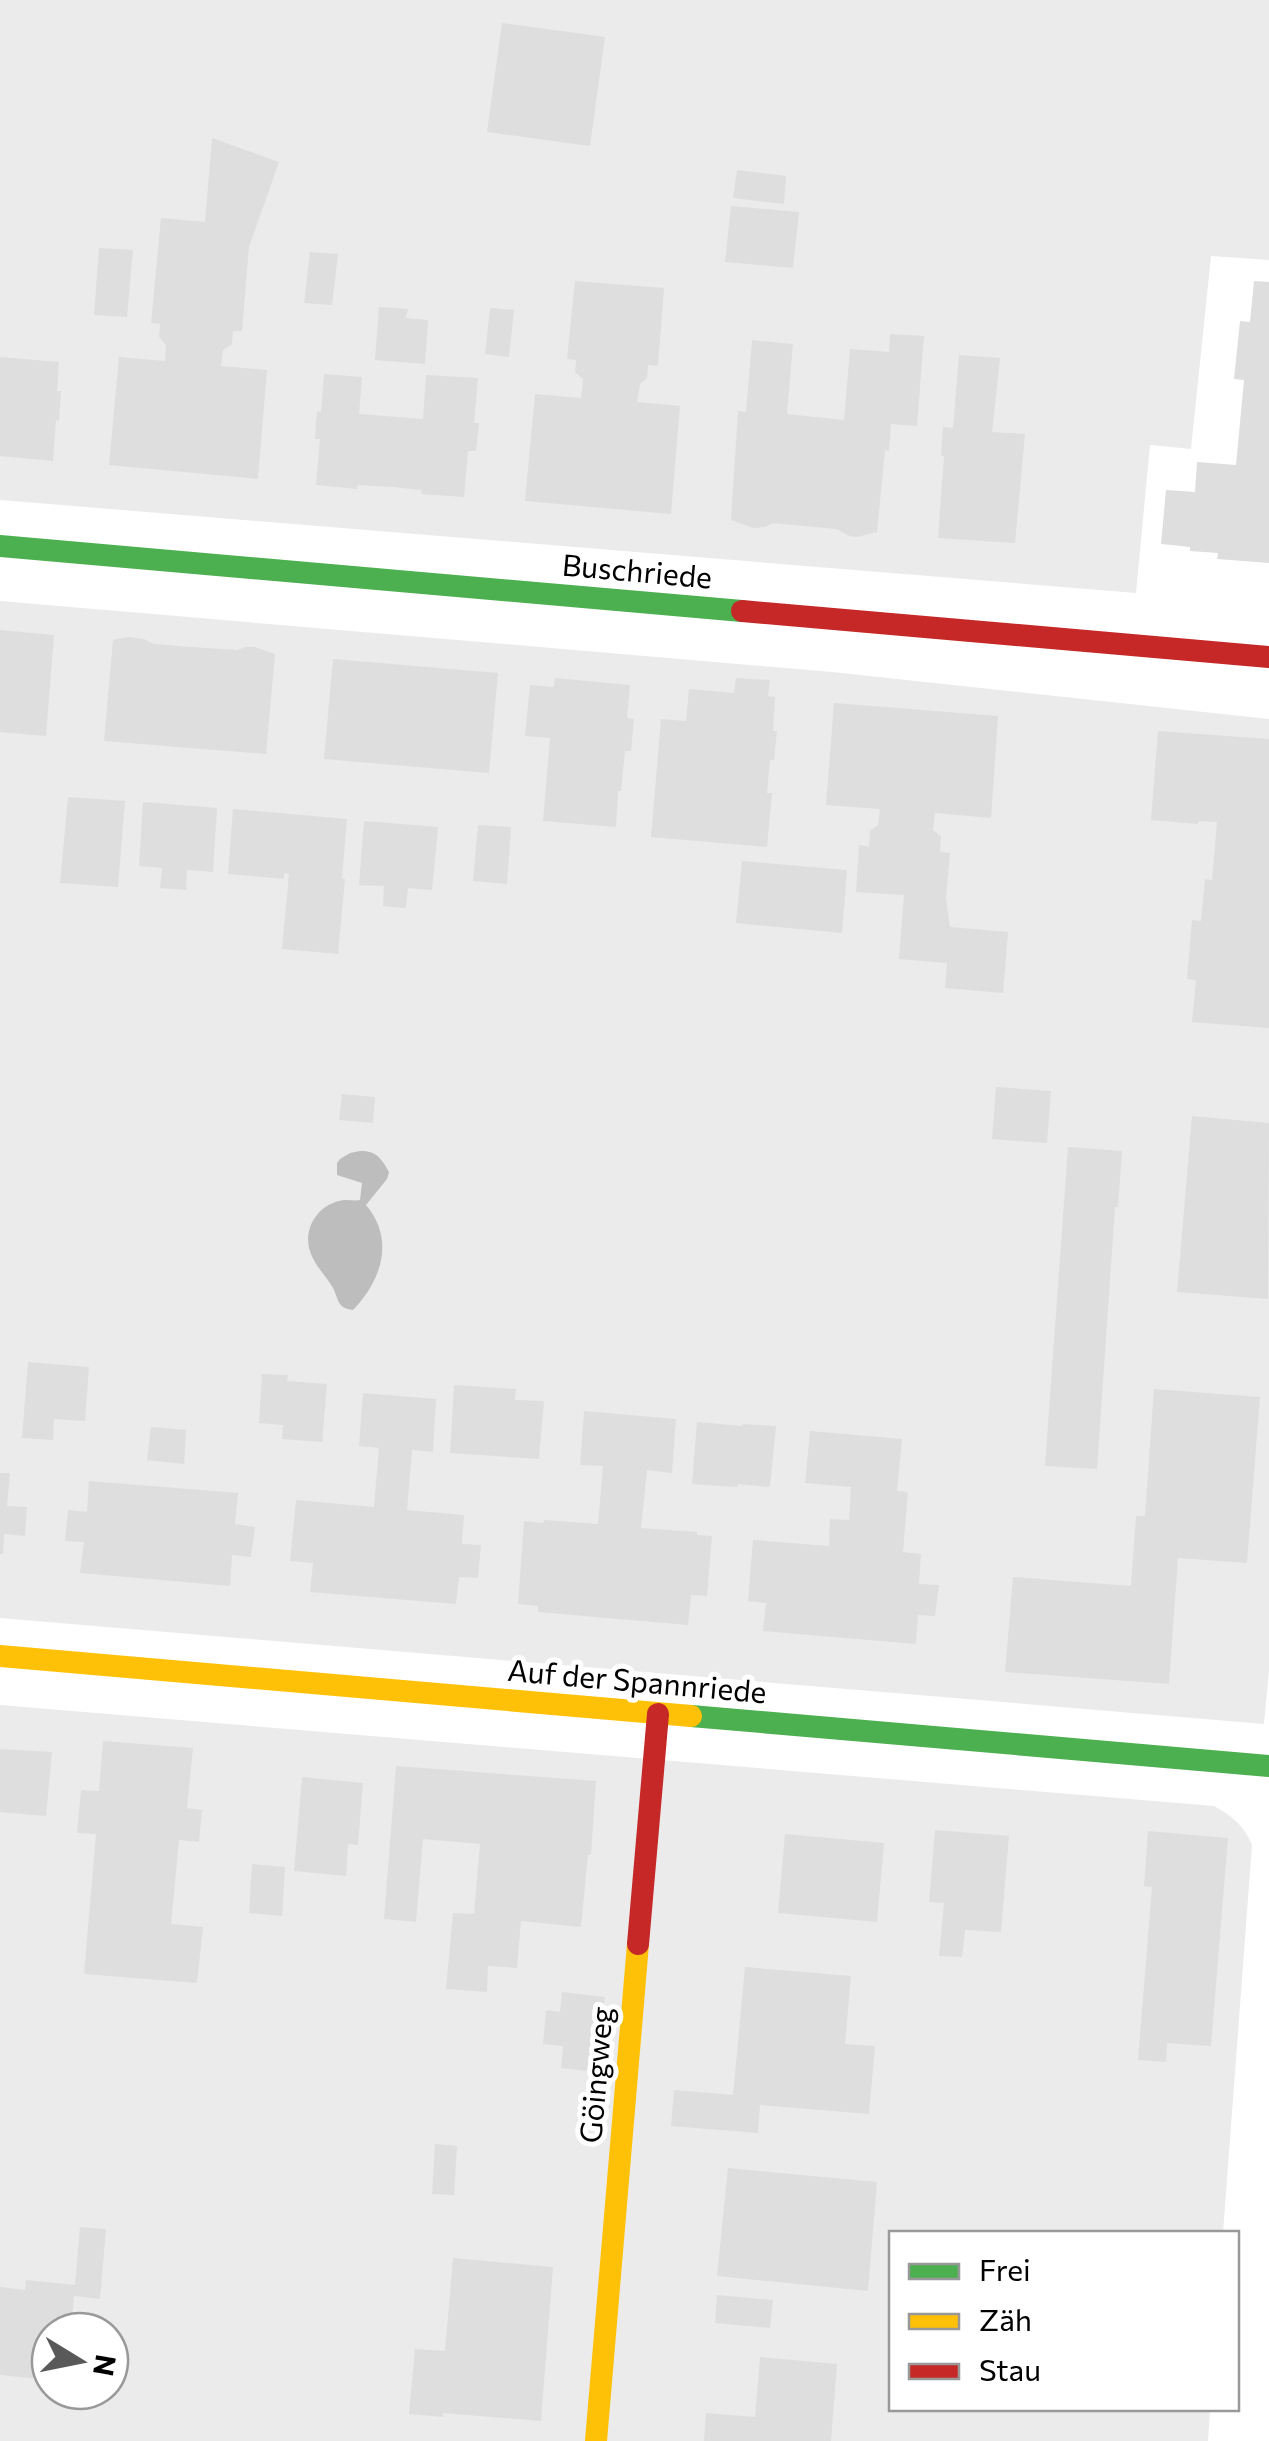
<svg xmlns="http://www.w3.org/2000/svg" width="1269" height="2441" viewBox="0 0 1269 2441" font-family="Commissioner,sans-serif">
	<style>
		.green { fill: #ebebeb; fill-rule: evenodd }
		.water { fill: #bdbdbd }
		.building { fill: #dedede }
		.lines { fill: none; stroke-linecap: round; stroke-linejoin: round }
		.fast { stroke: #4caf50; stroke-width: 22 }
		.slow { stroke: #ffc107; stroke-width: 22 }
		.jam { stroke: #c62828; stroke-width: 22 }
		.labels { text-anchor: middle; stroke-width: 10; stroke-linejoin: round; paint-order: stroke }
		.street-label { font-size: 30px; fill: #000; stroke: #fff }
	</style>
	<rect width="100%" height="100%" fill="#fff"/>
	<g class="green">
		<polygon points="0,0 1269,0 1269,260 1211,256 1191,449 1150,445 1136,593 0,500"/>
		<polygon points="0,601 832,672 1269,719 1269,1670 1264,1724 0,1618"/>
		<path d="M0 1705 1214 1806C1233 1816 1244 1826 1252 1845L1223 2233 892 2234V2408L1210 2409 1208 2441H0ZM50 2331H110V2391H50Z"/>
	</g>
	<path class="water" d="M360 1151C377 1151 381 1158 389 1172L387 1179 366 1205C395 1239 382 1280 353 1310 337 1308 339 1300 333 1288 327 1277 316 1267 311 1254 301 1230 318 1203 344 1200 350 1200 355 1201 360 1200L362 1183 337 1175V1163L340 1159 350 1153Z"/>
	<g class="building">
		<polygon points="502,23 605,37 590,146 487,132"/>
		<polygon points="212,138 279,162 249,247 242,331 233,331 232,344 223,350 221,366 267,370 258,479 109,465 119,357 165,361 166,345 159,337 160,324 151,323 161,218 205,222"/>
		<polygon points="737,170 786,176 784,204 733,198"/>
		<polygon points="731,206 799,212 793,268 725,262"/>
		<polygon points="99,248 133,250 127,317 94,315"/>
		<polygon points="310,252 338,254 332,305 304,303"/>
		<polygon points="575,281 664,288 658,366 648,365 647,378 640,384 637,402 680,406 671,514 525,501 535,394 581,398 583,379 575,372 576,360 567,359"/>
		<polygon points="1254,281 1269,282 1269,563 1217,559 1218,553 1190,551 1190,547 1161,544 1166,490 1195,492 1197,462 1236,465 1244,380 1234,379 1240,321 1250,322"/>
		<polygon points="379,307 408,309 406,318 428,320 425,364 375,360"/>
		<polygon points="490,308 514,310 509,357 485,354"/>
		<polygon points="890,334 924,336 917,426 891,424 889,451 885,450 877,532 857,537 850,536 836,529 773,523 765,527 754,528 731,520 738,411 746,412 752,340 793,344 787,414 844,420 850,349 889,352"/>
		<polygon points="959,355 1000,358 992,432 1025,434 1015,543 938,538 944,456 941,456 943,427 953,428"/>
		<polygon points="0,357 59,362 57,391 61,391 59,421 56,420 53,461 0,456"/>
		<polygon points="324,374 362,377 359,414 423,419 426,375 478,378 474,423 479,423 476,451 468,451 464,497 421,494 422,490 392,487 358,485 357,489 316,485 320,439 315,439 317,411 321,412"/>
		<polygon points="0,630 54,635 46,736 0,732"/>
		<polygon points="128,637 144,639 154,644 191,647 237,650 246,647 255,647 275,654 266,754 104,741 113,640"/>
		<polygon points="333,659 498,673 489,773 324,759"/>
		<polygon points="555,678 630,685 627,718 634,719 631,751 625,751 621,791 618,791 616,827 543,821 550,738 525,736 530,685 554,687"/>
		<polygon points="736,678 770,680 768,696 775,697 773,731 777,731 774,760 770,760 767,793 772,793 767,847 651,837 661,719 686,721 689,689 734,693"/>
		<polygon points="834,703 998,716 991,818 935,813 933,830 941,837 940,852 950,853 946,898 950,927 1008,932 1003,993 945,988 947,963 899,959 904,895 856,892 859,845 869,847 870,831 878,825 880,809 826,805"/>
		<polygon points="1158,731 1269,739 1269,1028 1192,1022 1196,980 1187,979 1192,920 1201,921 1205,879 1212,880 1217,822 1199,821 1198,824 1151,820"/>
		<polygon points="68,797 125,801 118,887 60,883"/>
		<polygon points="143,802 217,808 213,872 187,870 186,890 160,888 162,868 139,866"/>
		<polygon points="233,809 347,819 342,878 345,879 338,954 282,949 289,874 284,873 284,879 228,874"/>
		<polygon points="364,821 438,827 432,890 408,888 406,908 383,906 384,886 359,885"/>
		<polygon points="478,825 511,827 507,884 473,881"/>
		<polygon points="742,861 847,870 842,933 736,923"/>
		<polygon points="996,1087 1051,1091 1047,1143 992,1139"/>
		<polygon points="342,1094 375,1097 373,1123 339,1120"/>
		<polygon points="1192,1116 1269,1123 1268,1299 1177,1292"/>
		<polygon points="1068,1147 1122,1151 1118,1207 1115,1207 1097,1469 1045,1466"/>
		<polygon points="28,1362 89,1367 85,1421 54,1419 53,1440 22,1438"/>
		<polygon points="262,1374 288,1375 287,1381 327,1384 322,1442 282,1439 283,1425 259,1423"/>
		<polygon points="454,1385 516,1389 515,1400 544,1401 539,1459 450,1453"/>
		<polygon points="1154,1389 1260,1397 1247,1563 1178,1558 1169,1684 1005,1672 1013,1577 1131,1586 1136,1516 1145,1516"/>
		<polygon points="363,1393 436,1399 433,1452 412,1450 407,1510 464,1515 462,1544 481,1545 478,1578 459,1577 456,1604 310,1592 313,1563 290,1561 296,1500 374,1507 379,1448 359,1446"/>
		<polygon points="584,1411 676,1419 672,1473 647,1470 641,1528 697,1532 697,1535 712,1536 707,1596 691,1595 688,1625 538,1612 538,1606 518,1604 524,1521 543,1523 544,1520 598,1524 603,1466 580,1465"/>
		<polygon points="697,1422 743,1426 742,1424 776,1426 770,1487 738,1484 737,1487 692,1484"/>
		<polygon points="151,1427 186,1430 184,1464 147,1460"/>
		<polygon points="810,1431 902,1439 897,1491 908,1492 903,1552 921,1554 919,1584 939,1585 935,1616 918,1615 916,1644 763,1631 766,1603 748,1601 753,1540 829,1546 830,1519 849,1520 851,1487 805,1483"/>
		<polygon points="0,1473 10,1473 7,1506 27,1507 25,1536 4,1534 3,1554 0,1554"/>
		<polygon points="89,1481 238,1493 235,1524 255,1527 251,1557 232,1555 230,1586 80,1573 84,1542 65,1541 68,1510 87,1512"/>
		<polygon points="103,1741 193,1748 187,1808 202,1810 199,1842 179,1840 171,1924 203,1927 197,1983 84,1974 96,1834 77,1833 81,1790 99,1791"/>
		<polygon points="0,1749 52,1752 46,1816 0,1812"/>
		<polygon points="396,1766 596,1781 591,1855 588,1855 581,1927 521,1921 517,1968 488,1966 487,1992 446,1989 453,1913 474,1914 480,1844 423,1839 416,1922 384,1919"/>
		<polygon points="302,1777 363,1783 358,1845 348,1844 346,1876 294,1871"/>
		<polygon points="935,1830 1009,1836 1001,1932 965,1930 962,1957 939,1956 944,1903 929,1902"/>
		<polygon points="1148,1831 1228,1838 1211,2046 1167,2043 1166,2062 1138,2060 1152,1887 1144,1886"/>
		<polygon points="785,1834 884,1843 877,1922 778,1913"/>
		<polygon points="252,1864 285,1867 282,1916 249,1913"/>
		<polygon points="745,1967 851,1976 845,2044 875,2046 869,2114 760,2105 758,2133 671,2126 674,2090 733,2095"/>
		<polygon points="562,1992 605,1997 597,2072 561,2068 563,2046 543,2044 546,2010 560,2012"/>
		<polygon points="435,2144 457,2146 454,2195 432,2194"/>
		<polygon points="728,2168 877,2182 868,2291 717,2276"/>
		<polygon points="80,2227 106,2229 100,2299 74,2296 71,2331 50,2331 50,2380 0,2375 0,2287 25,2290 26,2280 75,2285"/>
		<polygon points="453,2258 553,2267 541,2421 443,2413 443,2417 409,2414 415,2349 445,2351"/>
		<polygon points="717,2295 773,2300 770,2328 715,2323"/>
		<polygon points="760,2357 837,2364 831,2441 704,2441 706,2413 755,2417"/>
	</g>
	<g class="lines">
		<g class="fast">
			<polyline points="0,546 742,611"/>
			<polyline points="691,1716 1269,1766"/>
		</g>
		<g class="slow">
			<polyline points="0,1656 691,1716"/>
			<polyline points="596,2441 638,1944"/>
		</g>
		<g class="jam">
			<polyline points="742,611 1269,657"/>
			<polyline points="638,1944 658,1714"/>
		</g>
	</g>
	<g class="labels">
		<g class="street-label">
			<text transform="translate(637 572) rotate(5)" y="10">Buschriede</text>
			<text transform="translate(637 1682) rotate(5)" y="10">Auf der Spannriede</text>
			<text transform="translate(597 2075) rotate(-85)" y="10">Göingweg</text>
		</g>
	</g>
	<rect x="889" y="2231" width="350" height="180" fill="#ffffff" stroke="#999999" stroke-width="2.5"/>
	<rect x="909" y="2264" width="50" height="15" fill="#4caf50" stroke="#999999" stroke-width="2.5"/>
	<text x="979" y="2281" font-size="30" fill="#000000">Frei</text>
	<rect x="909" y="2314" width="50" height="15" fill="#ffc107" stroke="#999999" stroke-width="2.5"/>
	<text x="979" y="2331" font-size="30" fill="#000000">Zäh</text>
	<rect x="909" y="2364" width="50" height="15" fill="#c62828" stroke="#999999" stroke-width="2.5"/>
	<text x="979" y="2381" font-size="30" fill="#000000">Stau</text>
	<g transform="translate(80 2361) rotate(100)"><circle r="48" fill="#ffffff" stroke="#999999" stroke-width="2.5"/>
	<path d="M0-8L18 38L0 25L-18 38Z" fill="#595959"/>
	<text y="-15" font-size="28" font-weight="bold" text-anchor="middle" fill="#000000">N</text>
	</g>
</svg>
